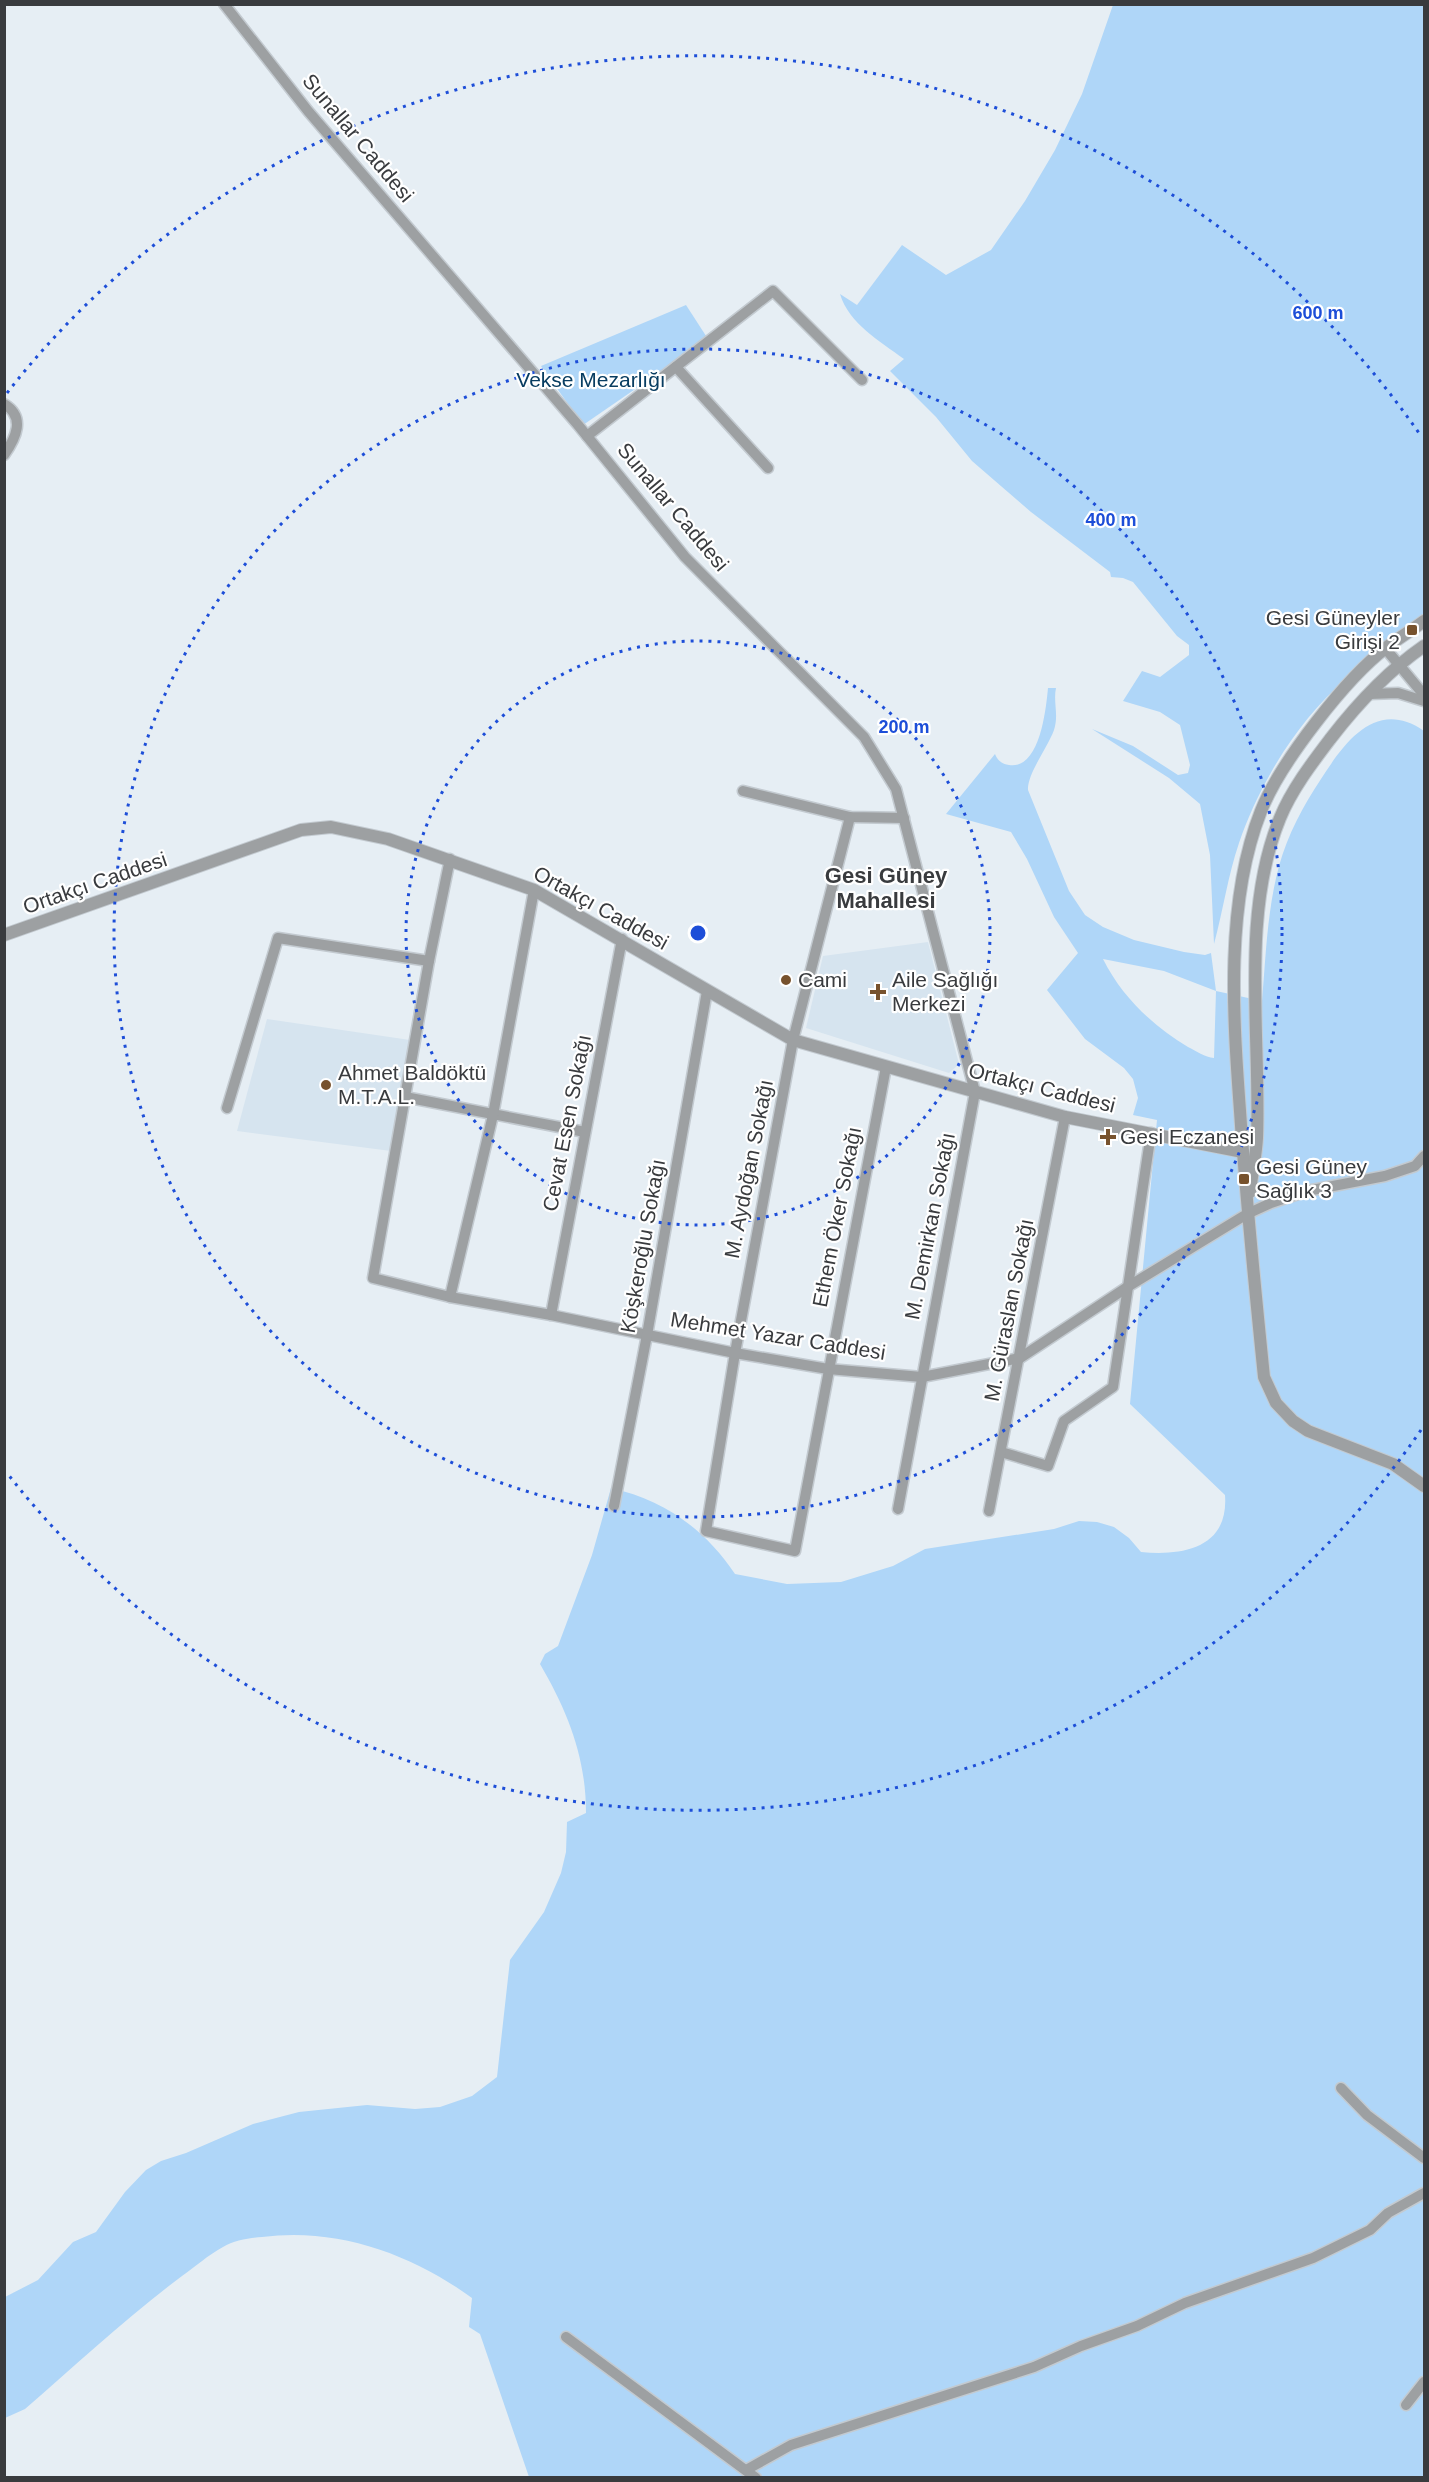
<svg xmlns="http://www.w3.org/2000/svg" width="1429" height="2482" viewBox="0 0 1429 2482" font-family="Arial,sans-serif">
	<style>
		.built { fill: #d6e4ef }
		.green { fill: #afd6f8; fill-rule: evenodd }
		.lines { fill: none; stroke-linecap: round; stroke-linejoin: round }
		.minor-casing { stroke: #c3cad0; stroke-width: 13 }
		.tertiary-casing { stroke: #c3cad0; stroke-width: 14 }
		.minor { stroke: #9da0a2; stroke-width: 10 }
		.tertiary { stroke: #9da0a2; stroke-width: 12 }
		.ring { fill: none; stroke: #1d4ed8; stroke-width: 3; stroke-dasharray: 3 6 }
		.poi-dot { fill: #77522d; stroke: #fff; stroke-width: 2 }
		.labels { text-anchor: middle; stroke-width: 4.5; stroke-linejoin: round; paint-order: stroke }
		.street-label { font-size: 21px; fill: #393b3e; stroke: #fff }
		.park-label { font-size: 21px; fill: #083d61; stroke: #fff }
		.poi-label { font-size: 21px; fill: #393b3e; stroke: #fff; text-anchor: start }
		.neighbourhood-label { font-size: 22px; font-weight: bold; fill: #393b3e; stroke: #fff }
		.centre { fill: #1d4ed8; stroke: #fff; stroke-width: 3 }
		.ring-label { font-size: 18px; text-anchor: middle; font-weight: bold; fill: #1d4ed8; stroke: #fff; stroke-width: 4.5; stroke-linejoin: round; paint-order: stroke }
	</style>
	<rect width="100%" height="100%" fill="#e6eef4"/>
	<g class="built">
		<polygon points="928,942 959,1064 949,1073 806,1028 823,956"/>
		<polygon points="267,1019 410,1040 391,1151 237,1131"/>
	</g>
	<g class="green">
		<path d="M1113 5H1424V619C1398 639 1370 658 1345 680 1298 720 1259 784 1239 843 1228 875 1223 911 1214 944L1210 855 1200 804 1169 778 1092 729 1133 746 1178 775 1188 773 1190 765 1180 725 1160 712 1123 701 1142 671 1160 677 1189 655V645L1177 636 1133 582 1123 578 1111 577 1110 572 1031 512 972 461 936 417 890 371 904 359C880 341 849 324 840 294L857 305 902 245 946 275 991 250 1025 201 1055 150 1082 94Z"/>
		<polygon points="686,305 708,339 583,425 541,366"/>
		<path d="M1048 688H1056C1053 702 1059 715 1054 730 1048 747 1027 774 1028 790L1069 891 1085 915 1103 927 1134 940 1184 952 1205 955 1211 953 1216 991 1262 1001C1266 955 1267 911 1279 866 1288 834 1303 806 1321 779 1345 742 1376 698 1424 731V2477H529L480 2334 469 2327 472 2298C412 2254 337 2227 262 2237 250 2238 234 2240 223 2247 208 2255 195 2267 182 2276 127 2317 77 2364 25 2409L5 2418V2297L38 2280 73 2242 96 2232 125 2192 146 2170 161 2161 186 2153 253 2124 299 2112 367 2105 415 2109 440 2107 472 2096 497 2077 510 1960 544 1912 561 1873 566 1852 567 1822 586 1813C586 1757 568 1712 540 1664L545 1654 558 1646 592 1555 611 1488C664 1500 705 1529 735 1574L787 1584 841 1582 893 1566 925 1549 1054 1529 1079 1521 1097 1522 1114 1527 1129 1538 1141 1552C1183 1556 1229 1548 1225 1495L1130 1404 1157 1120 1133 1115 1138 1098 1133 1079 1124 1068 1085 1039 1047 990 1078 953 1054 917 1027 859 1011 832 946 814 995 754C998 761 1002 764 1009 765 1040 770 1046 709 1048 688ZM1103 959 1164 971 1216 991 1214 1058C1205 1057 1196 1051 1188 1047 1152 1025 1122 997 1103 959Z"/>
	</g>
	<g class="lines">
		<defs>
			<g id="minor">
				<polyline points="224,4 308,111 578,425 685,557 864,737 896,789 975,1092 898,1509"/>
				<polyline points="676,367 768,468"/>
				<path d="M4 404C26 417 16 438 4 455"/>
				<polyline points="587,436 773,291 862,380"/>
				<polyline points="1385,648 1424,695"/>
				<polyline points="1369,694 1398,693 1424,701"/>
				<polyline points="743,791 850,817 904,818"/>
				<polyline points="850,817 793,1040 735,1353 706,1531 795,1551 886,1067"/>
				<polyline points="450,859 429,961 373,1278 450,1297 551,1315 735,1353 828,1369 922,1377 1020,1358 1129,1286 1247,1214 1271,1203 1307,1191 1385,1176 1415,1166 1424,1156"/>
				<polyline points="405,1097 585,1132"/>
				<polyline points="227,1108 278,938 429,961"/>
				<polyline points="450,1297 493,1115 534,890"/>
				<polyline points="551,1315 622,939"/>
				<polyline points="1001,1452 1048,1466 1064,1421 1113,1387 1151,1133"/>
				<polyline points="614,1506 647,1335 707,991"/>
				<polyline points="989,1511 1065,1117"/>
				<polyline points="1341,2088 1367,2115 1424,2158"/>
				<polyline points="566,2337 756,2478"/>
				<polyline points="1406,2405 1424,2382"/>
				<polyline points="746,2470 791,2445 1034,2367 1081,2346 1137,2326 1185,2303 1313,2258 1370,2230 1388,2213 1424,2193"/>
			</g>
			<g id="tertiary">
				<path d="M1424 621C1412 630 1399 638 1387 647 1346 678 1280 763 1261 811 1225 902 1233 1016 1240 1111 1246 1200 1255 1289 1264 1377L1276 1403 1293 1421 1308 1431 1393 1464 1424 1486"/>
				<polyline points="4,935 301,830 331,827 388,839 534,890 793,1040 1065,1117 1243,1152"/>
				<path d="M1250 1192C1252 1174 1256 1156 1257 1138 1261 1036 1240 915 1280 818 1292 789 1312 763 1331 738 1358 703 1388 671 1424 646"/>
			</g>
		</defs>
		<use href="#minor" class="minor-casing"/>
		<use href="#tertiary" class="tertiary-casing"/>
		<use href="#minor" class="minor"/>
		<use href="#tertiary" class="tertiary"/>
	</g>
	<g class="ring">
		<circle cx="698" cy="933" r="292"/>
		<circle cx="698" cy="933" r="584"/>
		<path d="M1421 1430A877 877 0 0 1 7 1473M7 393A877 877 0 0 1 1421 436"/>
	</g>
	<g class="poi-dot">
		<rect x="1406" y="624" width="12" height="12" rx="3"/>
		<circle cx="786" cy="980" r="6"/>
		<path d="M875 983h6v6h6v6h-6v6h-6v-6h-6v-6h6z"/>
		<circle cx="326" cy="1085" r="6"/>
		<path d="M1105 1128h6v6h6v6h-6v6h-6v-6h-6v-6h6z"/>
		<rect x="1238" y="1173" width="12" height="12" rx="3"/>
	</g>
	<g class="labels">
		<g class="street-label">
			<text transform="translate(358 138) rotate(50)" y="7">Sunallar Caddesi</text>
			<text transform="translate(673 507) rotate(50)" y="7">Sunallar Caddesi</text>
			<text transform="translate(95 883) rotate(-19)" y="7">Ortakçı Caddesi</text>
			<text transform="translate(601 908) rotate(29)" y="7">Ortakçı Caddesi</text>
			<text transform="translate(1042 1088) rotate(14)" y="7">Ortakçı Caddesi</text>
			<text transform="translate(567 1123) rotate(-79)" y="7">Cevat Esen Sokağı</text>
			<text transform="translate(749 1169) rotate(-79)" y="7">M. Aydoğan Sokağı</text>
			<text transform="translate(837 1217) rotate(-79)" y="7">Ethem Öker Sokağı</text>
			<text transform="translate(930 1226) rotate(-79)" y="7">M. Demirkan Sokağı</text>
			<text transform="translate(643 1246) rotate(-80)" y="7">Köşkeroğlu Sokağı</text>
			<text transform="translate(1009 1310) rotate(-79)" y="7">M. Güraslan Sokağı</text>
			<text transform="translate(778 1336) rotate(9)" y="7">Mehmet Yazar Caddesi</text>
		</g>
		<g class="park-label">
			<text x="591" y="387">Vekse Mezarlığı</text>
		</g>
		<g class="poi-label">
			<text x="1400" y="625" text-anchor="end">Gesi Güneyler<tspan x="1400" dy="24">Girişi 2</tspan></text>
			<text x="798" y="987">Cami</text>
			<text x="892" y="987">Aile Sağlığı<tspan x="892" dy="24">Merkezi</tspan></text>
			<text x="338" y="1080">Ahmet Baldöktü<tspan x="338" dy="24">M.T.A.L.</tspan></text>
			<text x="1120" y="1144">Gesi Eczanesi</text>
			<text x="1256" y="1174">Gesi Güney<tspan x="1256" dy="24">Sağlık 3</tspan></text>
		</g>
		<g class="neighbourhood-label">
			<text x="886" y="883">Gesi Güney<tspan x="886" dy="25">Mahallesi</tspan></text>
		</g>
	</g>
	<circle cx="698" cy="933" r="9" class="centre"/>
	<g class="ring-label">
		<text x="1318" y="319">600 m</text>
		<text x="1111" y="526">400 m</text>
		<text x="904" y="733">200 m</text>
	</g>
	<rect width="1429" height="2482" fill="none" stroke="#393b3e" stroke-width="12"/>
</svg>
